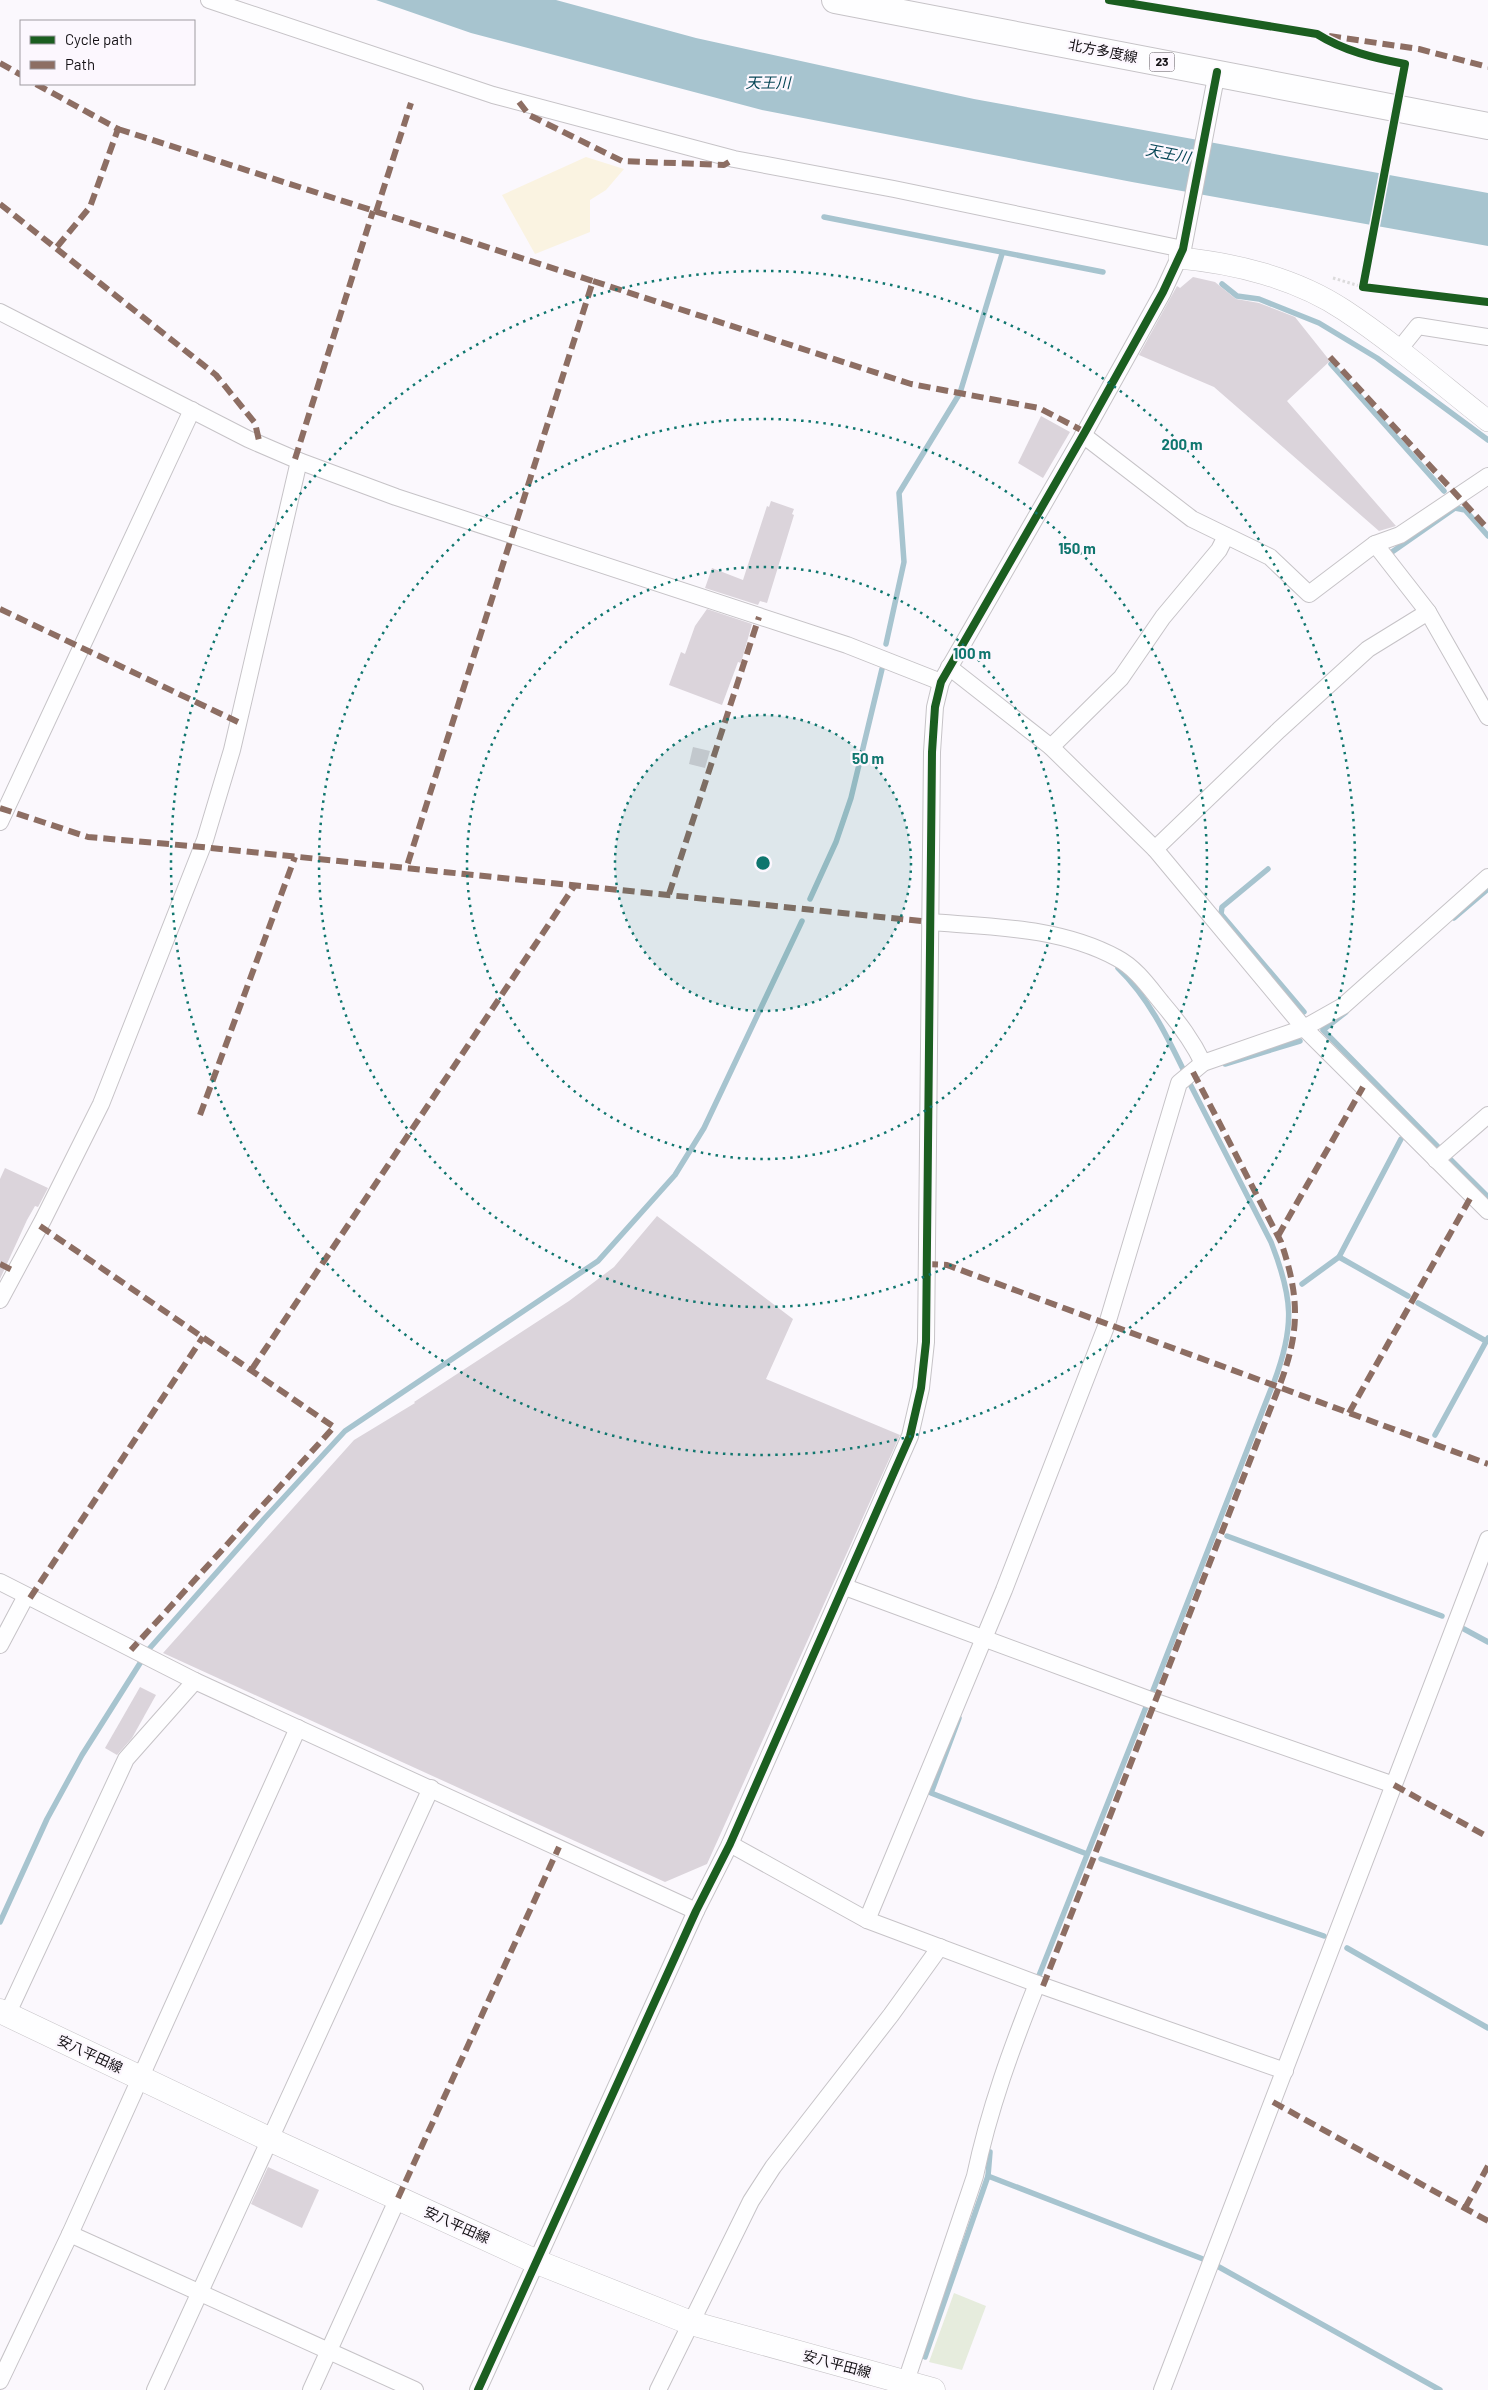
<svg xmlns="http://www.w3.org/2000/svg" width="1488" height="2390" viewBox="0 0 1488 2390" font-family="Barlow,'Noto Sans JP',sans-serif">
	<style>
		.green { fill: #e6ecdd }
		.sand { fill: #faf3e1 }
		.water { fill: #a7c4cf }
		.lines { fill: none; stroke-linecap: round; stroke-linejoin: round }
		.stream { stroke: #a7c4cf; stroke-width: 5.5 }
		.building { fill: #dbd4db }
		.minor-casing { stroke: #c6c3c7; stroke-width: 18 }
		.tertiary-casing { stroke: #c6c3c7; stroke-width: 22 }
		.secondary-casing { stroke: #c6c3c7; stroke-width: 25 }
		.primary-casing { stroke: #c6c3c7; stroke-width: 28 }
		.path { stroke: #dcdbdc; stroke-width: 3; stroke-dasharray: 2.5 2.5; stroke-linecap: butt }
		.minor { stroke: #fefeff; stroke-width: 16 }
		.tertiary { stroke: #fefeff; stroke-width: 21 }
		.secondary { stroke: #fefeff; stroke-width: 24 }
		.primary { stroke: #fefeff; stroke-width: 26 }
		.path-bridge { stroke: #dcdbdc; stroke-width: 3; stroke-dasharray: 2.5 2.5; stroke-linecap: butt }
		.quiet { stroke: #8d6e63; stroke-width: 6; stroke-dasharray: 12 6; stroke-linecap: butt }
		.cycleway-casing { stroke: #fcf7fe; stroke-width: 11 }
		.cycleway { stroke: #1b5e20; stroke-width: 8 }
		.ring { fill: none; stroke: #0f766e; stroke-width: 2.5; stroke-dasharray: 2.5 5 }
		.labels { text-anchor: middle; stroke-width: 4.5; stroke-linejoin: round; paint-order: stroke }
		.shield { fill: #fcf7fe; stroke: #5a565b; stroke-width: 1 }
		.shield-label { font-size: 12px; font-weight: bold; fill: #141115 }
		.street-label { font-size: 14px; fill: #141115; stroke: #fcf7fe }
		.water-label { font-size: 15px; font-style: italic; fill: #064656; stroke: #fcf7fe }
		.centre { fill: #0f766e; stroke: #fcf7fe; stroke-width: 2.5 }
		.ring-label { font-size: 15px; text-anchor: middle; font-weight: bold; fill: #0f766e; stroke: #fcf7fe; stroke-width: 4.5; stroke-linejoin: round; paint-order: stroke }
	</style>
	<rect width="100%" height="100%" fill="#fbf8fd"/>
	<polygon class="green" points="954,2293 986,2306 962,2370 929,2362"/>
	<polygon class="sand" points="586,157 624,169 606,190 590,200 590,232 535,254 502,195"/>
	<polygon class="water" points="376,0 556,0 696,38 974,99 1488,193 1488,246 1132,182 762,110 471,33"/>
	<g class="lines">
		<g class="stream">
			<polyline points="824,217 1103,272"/>
			<polyline points="1222,284 1237,296 1259,299 1319,323 1377,358 1488,440"/>
			<polyline points="1331,364 1444,491"/>
			<polyline points="1392,552 1455,508 1465,510 1488,536"/>
			<polyline points="886,644 904,562 899,493 960,393 1002,254"/>
			<polyline points="1268,869 1222,907 1221,914 1304,1012"/>
			<polyline points="810,899 836,842 851,798 882,669"/>
			<polyline points="1454,918 1488,889"/>
			<path d="M1118 968C1148 997 1166 1034 1184 1071"/>
			<polyline points="1346,1012 1323,1030 1441,1150 1443,1149"/>
			<polyline points="1225,1064 1300,1041"/>
			<path d="M1189 1082 1271 1242C1293 1298 1295 1326 1274 1382"/>
			<polyline points="1450,1159 1488,1197"/>
			<polyline points="1339,1257 1408,1296"/>
			<polyline points="1302,1284 1339,1257 1401,1139"/>
			<polyline points="1418,1303 1486,1341"/>
			<polyline points="1435,1435 1488,1338"/>
			<polyline points="1227,1536 1442,1616"/>
			<polyline points="1464,1629 1488,1642"/>
			<polyline points="1152,1693 1271,1389"/>
			<polyline points="959,1718 931,1793 1087,1854"/>
			<polyline points="1101,1859 1324,1936"/>
			<polyline points="0,1922 47,1819 82,1755 149,1649 264,1519 345,1431 598,1261 675,1175 704,1128 802,921"/>
			<polyline points="1347,1948 1488,2028"/>
			<polyline points="1038,1978 1146,1707"/>
			<polyline points="988,2176 990,2152"/>
			<polyline points="1219,2267 1440,2390"/>
			<polyline points="925,2357 988,2176 1203,2259"/>
		</g>
	</g>
	<g class="building">
		<polygon points="1193,277 1215,282 1236,299 1259,303 1295,317 1330,361 1287,401 1396,526 1379,531 1214,387 1139,355 1177,286 1180,288"/>
		<polygon points="1041,416 1070,432 1043,478 1018,463"/>
		<polygon points="771,501 794,509 792,514 794,515 767,603 760,601 758,605 705,588 712,568 743,580 767,506 769,507"/>
		<polygon points="707,609 752,624 741,663 738,662 722,705 669,685 681,652 685,654 695,626"/>
		<polygon points="693,747 710,751 705,768 689,764"/>
		<polygon points="5,1168 48,1188 38,1207 35,1206 27,1220 0,1279 0,1179"/>
		<polygon points="657,1216 793,1319 766,1379 900,1435 707,1864 665,1882 163,1653 354,1440 415,1403 414,1402 569,1301 614,1267"/>
		<polygon points="140,1687 156,1695 132,1738 117,1755 105,1748"/>
		<polygon points="268,2167 319,2190 302,2228 251,2204"/>
	</g>
	<g class="lines">
		<defs>
			<g id="minor">
				<polyline points="209,0 493,95 734,159 894,189 1183,249"/>
				<polyline points="0,312 248,439 299,461 396,497 847,645 941,682"/>
				<polyline points="1398,351 1418,326 1488,337"/>
				<polyline points="1083,435 1192,519 1270,557 1309,594 1375,544"/>
				<polyline points="1488,476 1400,535 1375,544 1428,612 1488,717"/>
				<polyline points="949,667 1051,747 1155,849 1304,1028 1488,1211"/>
				<polyline points="1051,747 1121,678 1163,617 1219,550 1226,536"/>
				<polyline points="0,822 192,410"/>
				<polyline points="1155,849 1279,730 1368,649 1428,612"/>
				<path d="M930 922C993 927 1060 927 1117 958 1136 968 1149 987 1162 1003 1179 1023 1192 1040 1203 1063"/>
				<polyline points="1436,1160 1488,1115"/>
				<polyline points="0,1300 43,1220 101,1104 205,840 232,750 299,461"/>
				<polyline points="0,1582 195,1681 696,1911"/>
				<polyline points="845,1587 1156,1702 1394,1785"/>
				<polyline points="0,1645 26,1596"/>
				<polyline points="730,1844 867,1920 1043,1986 1285,2071"/>
				<polyline points="867,1920 1004,1590 1107,1324 1179,1083 1203,1063 1304,1028 1343,1006 1488,877"/>
				<polyline points="7,2015 126,1759 195,1681"/>
				<polyline points="70,2234 415,2390"/>
				<polyline points="0,2381 70,2234 298,1728"/>
				<polyline points="155,2390 431,1788"/>
				<polyline points="311,2390 398,2198"/>
				<polyline points="478,2390 696,1911 730,1844 910,1436 921,1388 926,1342 932,752 935,707 941,682 1085,432 1163,292 1183,249 1217,72"/>
				<polyline points="658,2390 751,2201 773,2167 891,2015 940,1947"/>
				<path d="M903 2390 975 2176C989 2109 1012 2047 1037 1984"/>
				<polyline points="1162,2390 1488,1539"/>
			</g>
			<path id="tertiary" d="M1179 258C1234 263 1296 278 1344 310 1394 343 1441 384 1488 421"/>
			<polyline id="secondary" points="0,2011 271,2140 537,2262 691,2323 933,2390"/>
			<polyline id="primary" points="835,0 1488,126"/>
		</defs>
		<use href="#minor" class="minor-casing"/>
		<use href="#tertiary" class="tertiary-casing"/>
		<use href="#secondary" class="secondary-casing"/>
		<use href="#primary" class="primary-casing"/>
		<g class="path">
			<path d="M1317 34C1344 51 1374 58 1405 64L1403 77"/>
			<polyline points="1333,278 1363,287 1488,302"/>
			<polyline points="1363,287 1365,271"/>
		</g>
		<use href="#minor" class="minor"/>
		<use href="#tertiary" class="tertiary"/>
		<use href="#secondary" class="secondary"/>
		<use href="#primary" class="primary"/>
		<polyline class="path-bridge" points="1365,271 1403,77"/>
		<g class="quiet">
			<polyline points="1329,36 1419,49 1488,67"/>
			<polyline points="0,63 21,75"/>
			<polyline points="36,84 118,129 90,207 56,248"/>
			<polyline points="519,102 529,115 622,161 724,165 734,159"/>
			<polyline points="118,129 593,281 406,869"/>
			<polyline points="0,204 216,375 255,423 260,445"/>
			<polyline points="376,212 411,103"/>
			<polyline points="593,281 911,384 1039,408 1085,432"/>
			<polyline points="1330,357 1488,529"/>
			<polyline points="295,459 373,211"/>
			<polyline points="0,609 238,722"/>
			<polyline points="0,808 88,837 202,847 930,922"/>
			<polyline points="669,894 759,617"/>
			<polyline points="200,1115 295,857"/>
			<polyline points="40,1226 334,1427 131,1650"/>
			<polyline points="1278,1236 1363,1087"/>
			<polyline points="0,1264 14,1271"/>
			<polyline points="926,1264 947,1265 1488,1464"/>
			<polyline points="252,1369 575,885"/>
			<polyline points="1349,1413 1472,1195"/>
			<polyline points="30,1598 203,1337"/>
			<polyline points="1394,1785 1488,1837"/>
			<path d="M1043 1986 1279 1387C1300 1332 1300 1298 1281 1242L1193 1072"/>
			<polyline points="1273,2102 1488,2221"/>
			<polyline points="398,2198 559,1847"/>
			<polyline points="1465,2208 1488,2166"/>
		</g>
		<defs>
			<g id="cycleway">
				<path d="M1109 0 1317 34C1344 51 1374 58 1405 64L1363 287 1488 302"/>
				<polyline points="478,2390 696,1911 730,1844 910,1436 921,1388 926,1342 932,752 935,707 941,682 1085,432 1163,292 1183,249 1217,72"/>
			</g>
		</defs>
		<use href="#cycleway" class="cycleway-casing"/>
		<use href="#cycleway" class="cycleway"/>
	</g>
	<circle cx="763" cy="863" r="148" fill="#0f766e" fill-opacity=".12"/>
	<g class="ring">
		<circle cx="763" cy="863" r="148"/>
		<circle cx="763" cy="863" r="296"/>
		<circle cx="763" cy="863" r="444"/>
		<circle cx="763" cy="863" r="592"/>
	</g>
	<g class="labels">
		<rect class="shield" x="1149.5" y="52.5" width="25" height="19" rx="4"/>
		<g class="shield-label">
			<text x="1162" y="66">23</text>
		</g>
		<g class="street-label">
			<text transform="translate(1103 51) rotate(11)" y="5">北方多度線</text>
			<text transform="translate(90 2054) rotate(25)" y="5">安八平田線</text>
			<text transform="translate(457 2225) rotate(24)" y="5">安八平田線</text>
			<text transform="translate(837 2364) rotate(15)" y="5">安八平田線</text>
		</g>
		<g class="water-label">
			<text x="768" y="88">天王川</text>
			<text transform="translate(1168 154) rotate(11)" y="5">天王川</text>
		</g>
	</g>
	<circle cx="763" cy="863" r="8" class="centre"/>
	<g class="ring-label">
		<text x="1182" y="450">200 m</text>
		<text x="1077" y="554">150 m</text>
		<text x="972" y="659">100 m</text>
		<text x="868" y="764">50 m</text>
	</g>
	<rect x="20" y="20" width="175" height="65" fill="#fcf7fe" stroke="#9f9ba1"/>
	<rect x="30" y="36" width="25" height="8" fill="#1b5e20" stroke="#9f9ba1"/>
	<text x="65" y="45" font-size="15" fill="#141115">Cycle path</text>
	<rect x="30" y="61" width="25" height="8" fill="#8d6e63" stroke="#9f9ba1"/>
	<text x="65" y="70" font-size="15" fill="#141115">Path</text>
</svg>
